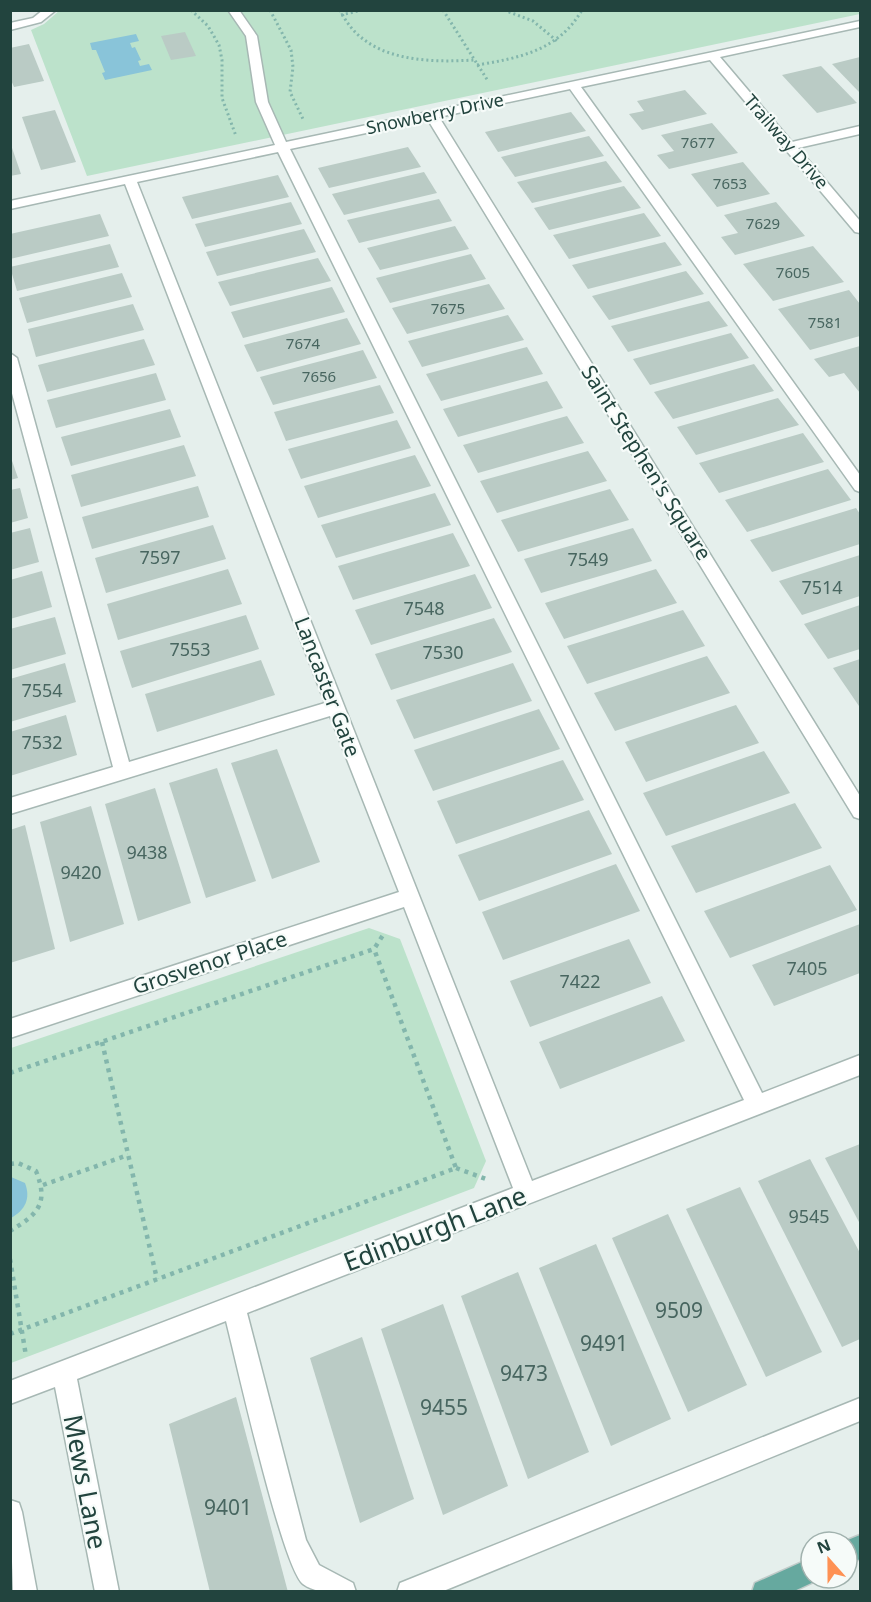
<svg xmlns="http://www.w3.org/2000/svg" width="871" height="1602" viewBox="0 0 871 1602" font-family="'Noto Sans',sans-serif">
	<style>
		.green { fill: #bce2cb }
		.water { fill: #89c4d9 }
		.building { fill: #bacbc5 }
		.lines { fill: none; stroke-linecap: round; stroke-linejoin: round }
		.minor-casing { stroke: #a7b8b4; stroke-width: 3 }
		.major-casing { stroke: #c1cbc9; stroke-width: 3 }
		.path-far1 { stroke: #83b6ac; stroke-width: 3; stroke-dasharray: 2 3; stroke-linecap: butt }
		.path { stroke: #83b6ac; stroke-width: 4.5; stroke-dasharray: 4 5; stroke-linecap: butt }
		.minor { fill: #fff; fill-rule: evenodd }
		.major { fill: #66a99f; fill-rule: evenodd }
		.labels { text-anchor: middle; stroke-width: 4.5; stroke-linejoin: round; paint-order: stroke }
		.far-number-label { font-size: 15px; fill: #486660 }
		.far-street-label { font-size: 18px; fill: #22443e; stroke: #f6fbf9 }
		.number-label { font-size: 18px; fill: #486660 }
		.street-label { font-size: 21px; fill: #22443e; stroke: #f6fbf9 }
		.near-number-label { font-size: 21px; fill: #486660 }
		.near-street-label { font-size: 26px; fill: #22443e; stroke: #f6fbf9 }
	</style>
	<rect width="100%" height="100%" fill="#e5efec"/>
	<g class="green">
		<polygon points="60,10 860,11 860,14 87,176 31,30 44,24"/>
		<polygon points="369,928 400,939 486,1161 474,1188 11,1363 11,1048"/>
	</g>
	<g class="water">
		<polygon points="136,34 139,41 130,43 132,48 135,47 141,60 138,61 140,66 149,64 152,70 105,80 102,73 105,72 96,50 92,50 90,43"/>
		<path d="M11 1177 25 1183C31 1199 25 1210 11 1218Z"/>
	</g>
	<g class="building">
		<polygon points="185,32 196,56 171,60 161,36"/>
		<polygon points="29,44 44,81 14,87 10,78 10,48"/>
		<polygon points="860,57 860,93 832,64"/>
		<polygon points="821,66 857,103 817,113 782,75"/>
		<polygon points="685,90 707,114 642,130 629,114 644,111 637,101"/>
		<polygon points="55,110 76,162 41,170 22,117"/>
		<polygon points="571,112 586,131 498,152 485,132"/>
		<polygon points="712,123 738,153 669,169 657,155 674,151 661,135"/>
		<polygon points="589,136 604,156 515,177 501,157"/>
		<polygon points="11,145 21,174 10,176 10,146"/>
		<polygon points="408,147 421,167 329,188 318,168"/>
		<polygon points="606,161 622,182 532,203 517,182"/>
		<polygon points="743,162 770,194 717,207 691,174"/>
		<polygon points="424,172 437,193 344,215 332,194"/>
		<polygon points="278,175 289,197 192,219 182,197"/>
		<polygon points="624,186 641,208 549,230 534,208"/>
		<polygon points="439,199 452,221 359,243 347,220"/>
		<polygon points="291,202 302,224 205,247 195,224"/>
		<polygon points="776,202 805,236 735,255 721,237 738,233 724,215"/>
		<polygon points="644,213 661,236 569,259 553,235"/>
		<polygon points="100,214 109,236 10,259 10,234"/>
		<polygon points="455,226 469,249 380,270 367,248"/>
		<polygon points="304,229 316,252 217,276 206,252"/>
		<polygon points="665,242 682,265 588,289 572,265"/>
		<polygon points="110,244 119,267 17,291 10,267"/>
		<polygon points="813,246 844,282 773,301 743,264"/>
		<polygon points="471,254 486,279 390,303 376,278"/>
		<polygon points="318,258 331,281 230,306 218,282"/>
		<polygon points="686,271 704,294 609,320 592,296"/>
		<polygon points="122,273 132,297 27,323 19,298"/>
		<polygon points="489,284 505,309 407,334 392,308"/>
		<polygon points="332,287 345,312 243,338 231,312"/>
		<polygon points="849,290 860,304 860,336 810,350 778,309"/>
		<polygon points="709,301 728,326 628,352 611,326"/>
		<polygon points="133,304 144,330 36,357 28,329"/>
		<polygon points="508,315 524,340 422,367 408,341"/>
		<polygon points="347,318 361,344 257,372 244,345"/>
		<polygon points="731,333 749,358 650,385 633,359"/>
		<polygon points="144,339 155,365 47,392 38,365"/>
		<polygon points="860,346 860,393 844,373 829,377 814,359"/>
		<polygon points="527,347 543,374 441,401 426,374"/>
		<polygon points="363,350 377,378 273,405 260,377"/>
		<polygon points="754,364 774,391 673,419 654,392"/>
		<polygon points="156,373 166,400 56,428 47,400"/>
		<polygon points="547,381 563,408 458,437 443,409"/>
		<polygon points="380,385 394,413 286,441 274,412"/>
		<polygon points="778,398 799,425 696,455 677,427"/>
		<polygon points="170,409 181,437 71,466 61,437"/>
		<polygon points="567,416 584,443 478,473 463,445"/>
		<polygon points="397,420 411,448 301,479 288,449"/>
		<polygon points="803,433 824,462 719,493 699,463"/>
		<polygon points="184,445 196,476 81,507 71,475"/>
		<polygon points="588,451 607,481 497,513 480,481"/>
		<polygon points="10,455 18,478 10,480"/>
		<polygon points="415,455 431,486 318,518 304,486"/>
		<polygon points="828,469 851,500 747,532 725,500"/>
		<polygon points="198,486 209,517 92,549 82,517"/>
		<polygon points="20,488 28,518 10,523 10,490"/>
		<polygon points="610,489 629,520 518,552 501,520"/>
		<polygon points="435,493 451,525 336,558 321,525"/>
		<polygon points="856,508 860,514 860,544 772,572 750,540"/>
		<polygon points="213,525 226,559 106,593 95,558"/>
		<polygon points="30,528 39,562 10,570 10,533"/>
		<polygon points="633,528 652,561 541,593 524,559"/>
		<polygon points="453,533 470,566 353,600 338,566"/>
		<polygon points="860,555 860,596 802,615 779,581"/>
		<polygon points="228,569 242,604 118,640 107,604"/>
		<polygon points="656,569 677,603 564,639 545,603"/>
		<polygon points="42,571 52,607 10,619 10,580"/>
		<polygon points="475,574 492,608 371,645 355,610"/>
		<polygon points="860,605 860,649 828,659 804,624"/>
		<polygon points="683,610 705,646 587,684 567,646"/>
		<polygon points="246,615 259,649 132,688 120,651"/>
		<polygon points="55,617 66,654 10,670 10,629"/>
		<polygon points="494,618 512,652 391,690 375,654"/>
		<polygon points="707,656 730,693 615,731 594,693"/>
		<polygon points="860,659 860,705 859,706 833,668"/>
		<polygon points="261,660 275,695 157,732 145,694"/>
		<polygon points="65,663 76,702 10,722 10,679"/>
		<polygon points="513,663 532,701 414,739 396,700"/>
		<polygon points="736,705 759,743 646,782 625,742"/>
		<polygon points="539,709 560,749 433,791 414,750"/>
		<polygon points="66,715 77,755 10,776 10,732"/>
		<polygon points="277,749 320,862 272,879 231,763"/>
		<polygon points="764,751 790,793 666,836 643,793"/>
		<polygon points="563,760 584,800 456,844 437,801"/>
		<polygon points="217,768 256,881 206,898 169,783"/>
		<polygon points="155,788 191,903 138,921 105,804"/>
		<polygon points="795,803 822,848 696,893 671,846"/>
		<polygon points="91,806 124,924 70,942 40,822"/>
		<polygon points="589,810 612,854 479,901 458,855"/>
		<polygon points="25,825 55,949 10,963 10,830"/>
		<polygon points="616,864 640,911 503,960 482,912"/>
		<polygon points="830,865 857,910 730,958 704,911"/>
		<polygon points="860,924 860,973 774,1006 752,965"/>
		<polygon points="629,939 651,983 530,1027 510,981"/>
		<polygon points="662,996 685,1041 560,1089 539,1042"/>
		<polygon points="860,1144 860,1224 825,1158"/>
		<polygon points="810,1159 860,1253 860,1339 842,1347 758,1181"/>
		<polygon points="740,1187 822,1352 766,1377 686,1209"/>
		<polygon points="668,1214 747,1385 688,1412 612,1238"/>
		<polygon points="596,1244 671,1419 611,1446 539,1268"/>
		<polygon points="518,1272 589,1452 528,1479 461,1296"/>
		<polygon points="443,1304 508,1486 443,1515 381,1329"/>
		<polygon points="362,1337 414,1499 360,1523 310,1358"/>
		<polygon points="236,1397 288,1592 210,1592 169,1424"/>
	</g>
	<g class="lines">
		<defs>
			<g id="minor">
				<polygon points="43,10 56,10 41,22 10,30 10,23 33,18"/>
				<path d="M228 10H239L257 36 268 102 286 142 860 21V27L720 57 792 142 860 126V134L798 148 860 221V233L855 232 710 60 581 87 860 475V492L855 490 570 89 439 117 860 796V819L854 817 428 120 290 149 762 1093 860 1055V1075L247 1313 306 1540 319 1565 353 1583 356 1592C338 1592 318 1595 303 1584 282 1567 236 1360 226 1321L77 1379 119 1592H95L55 1387 10 1404V1381L513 1188 404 907 10 1038V1019L399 892 330 716 10 814V798L113 767 10 386V353L17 358 129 762 325 703 125 184 10 209V201L275 145 256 102 246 36ZM278 152 744 1100 532 1181 137 182Z"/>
				<polygon points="860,1398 860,1421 441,1592 397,1592 400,1583"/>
				<polygon points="10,1500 19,1503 22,1512 37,1592 13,1592"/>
			</g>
			<g id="major">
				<polygon points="860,1535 860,1559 847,1565 847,1542 843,1542"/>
				<polygon points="811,1558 811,1578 820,1579 792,1592 752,1592 755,1583"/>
			</g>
		</defs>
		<use href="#minor" class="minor-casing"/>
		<use href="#major" class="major-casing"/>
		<g class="path-far1">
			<polyline points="191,10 208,26 219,45 222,60 222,98 236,136"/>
			<polyline points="270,10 291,50 293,67 290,92 304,121"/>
			<path d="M340 10C364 61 424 63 474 60"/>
			<polyline points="443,10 488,81"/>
			<polyline points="504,10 533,21 557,41"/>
			<polyline points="341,15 362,10"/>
			<path d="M477 65C520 58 559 50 582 10"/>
		</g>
		<g class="path">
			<polyline points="102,1042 157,1279"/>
			<polyline points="10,1073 374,949 385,932"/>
			<path d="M10 1164 18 1163 36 1171C49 1204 38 1214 10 1231"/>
			<polyline points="456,1168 486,1179"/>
			<polyline points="43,1185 128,1155"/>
			<polyline points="10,1259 26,1356"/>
			<polyline points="10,1334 456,1168 374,949"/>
		</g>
		<use href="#minor" class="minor"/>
		<use href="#major" class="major"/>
	</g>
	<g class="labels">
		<g class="far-number-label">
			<text x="698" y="148">7677</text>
			<text x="730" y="189">7653</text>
			<text x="763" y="229">7629</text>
			<text x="793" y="278">7605</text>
			<text x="448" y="314">7675</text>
			<text x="825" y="328">7581</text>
			<text x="303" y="349">7674</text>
			<text x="319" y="382">7656</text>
		</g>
		<g class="far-street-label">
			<text transform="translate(435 114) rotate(-12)" y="6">Snowberry Drive</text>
			<text transform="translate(786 142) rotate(49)" y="6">Trailway Drive</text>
		</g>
		<g class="number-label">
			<text x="160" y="564">7597</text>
			<text x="588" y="566">7549</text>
			<text x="822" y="594">7514</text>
			<text x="424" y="615">7548</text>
			<text x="190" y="656">7553</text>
			<text x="443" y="659">7530</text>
			<text x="42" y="697">7554</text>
			<text x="42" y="749">7532</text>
			<text x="147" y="859">9438</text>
			<text x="81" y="879">9420</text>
			<text x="807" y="975">7405</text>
			<text x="580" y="988">7422</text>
			<text x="809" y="1223">9545</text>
		</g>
		<g class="street-label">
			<text transform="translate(646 463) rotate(58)" y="7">Saint Stephen's Square</text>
			<text transform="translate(327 687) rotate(69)" y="7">Lancaster Gate</text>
			<text transform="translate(210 963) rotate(-18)" y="7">Grosvenor Place</text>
		</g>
		<g class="near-number-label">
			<text x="679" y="1318">9509</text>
			<text x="604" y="1351">9491</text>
			<text x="524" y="1381">9473</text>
			<text x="444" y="1415">9455</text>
			<text x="228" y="1515">9401</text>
		</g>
		<g class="near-street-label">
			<text transform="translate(435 1229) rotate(-21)" y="9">Edinburgh Lane</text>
			<text transform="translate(85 1482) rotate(79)" y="9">Mews Lane</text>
		</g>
	</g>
	<rect width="871" height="1602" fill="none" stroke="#22443e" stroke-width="24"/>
	<g transform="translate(829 1560) rotate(339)"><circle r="28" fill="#f6fbf9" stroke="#a1b2ae" stroke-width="1.5"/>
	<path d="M0-4.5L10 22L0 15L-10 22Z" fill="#fe9154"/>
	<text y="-9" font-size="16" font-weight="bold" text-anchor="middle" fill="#22443e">N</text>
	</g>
</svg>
